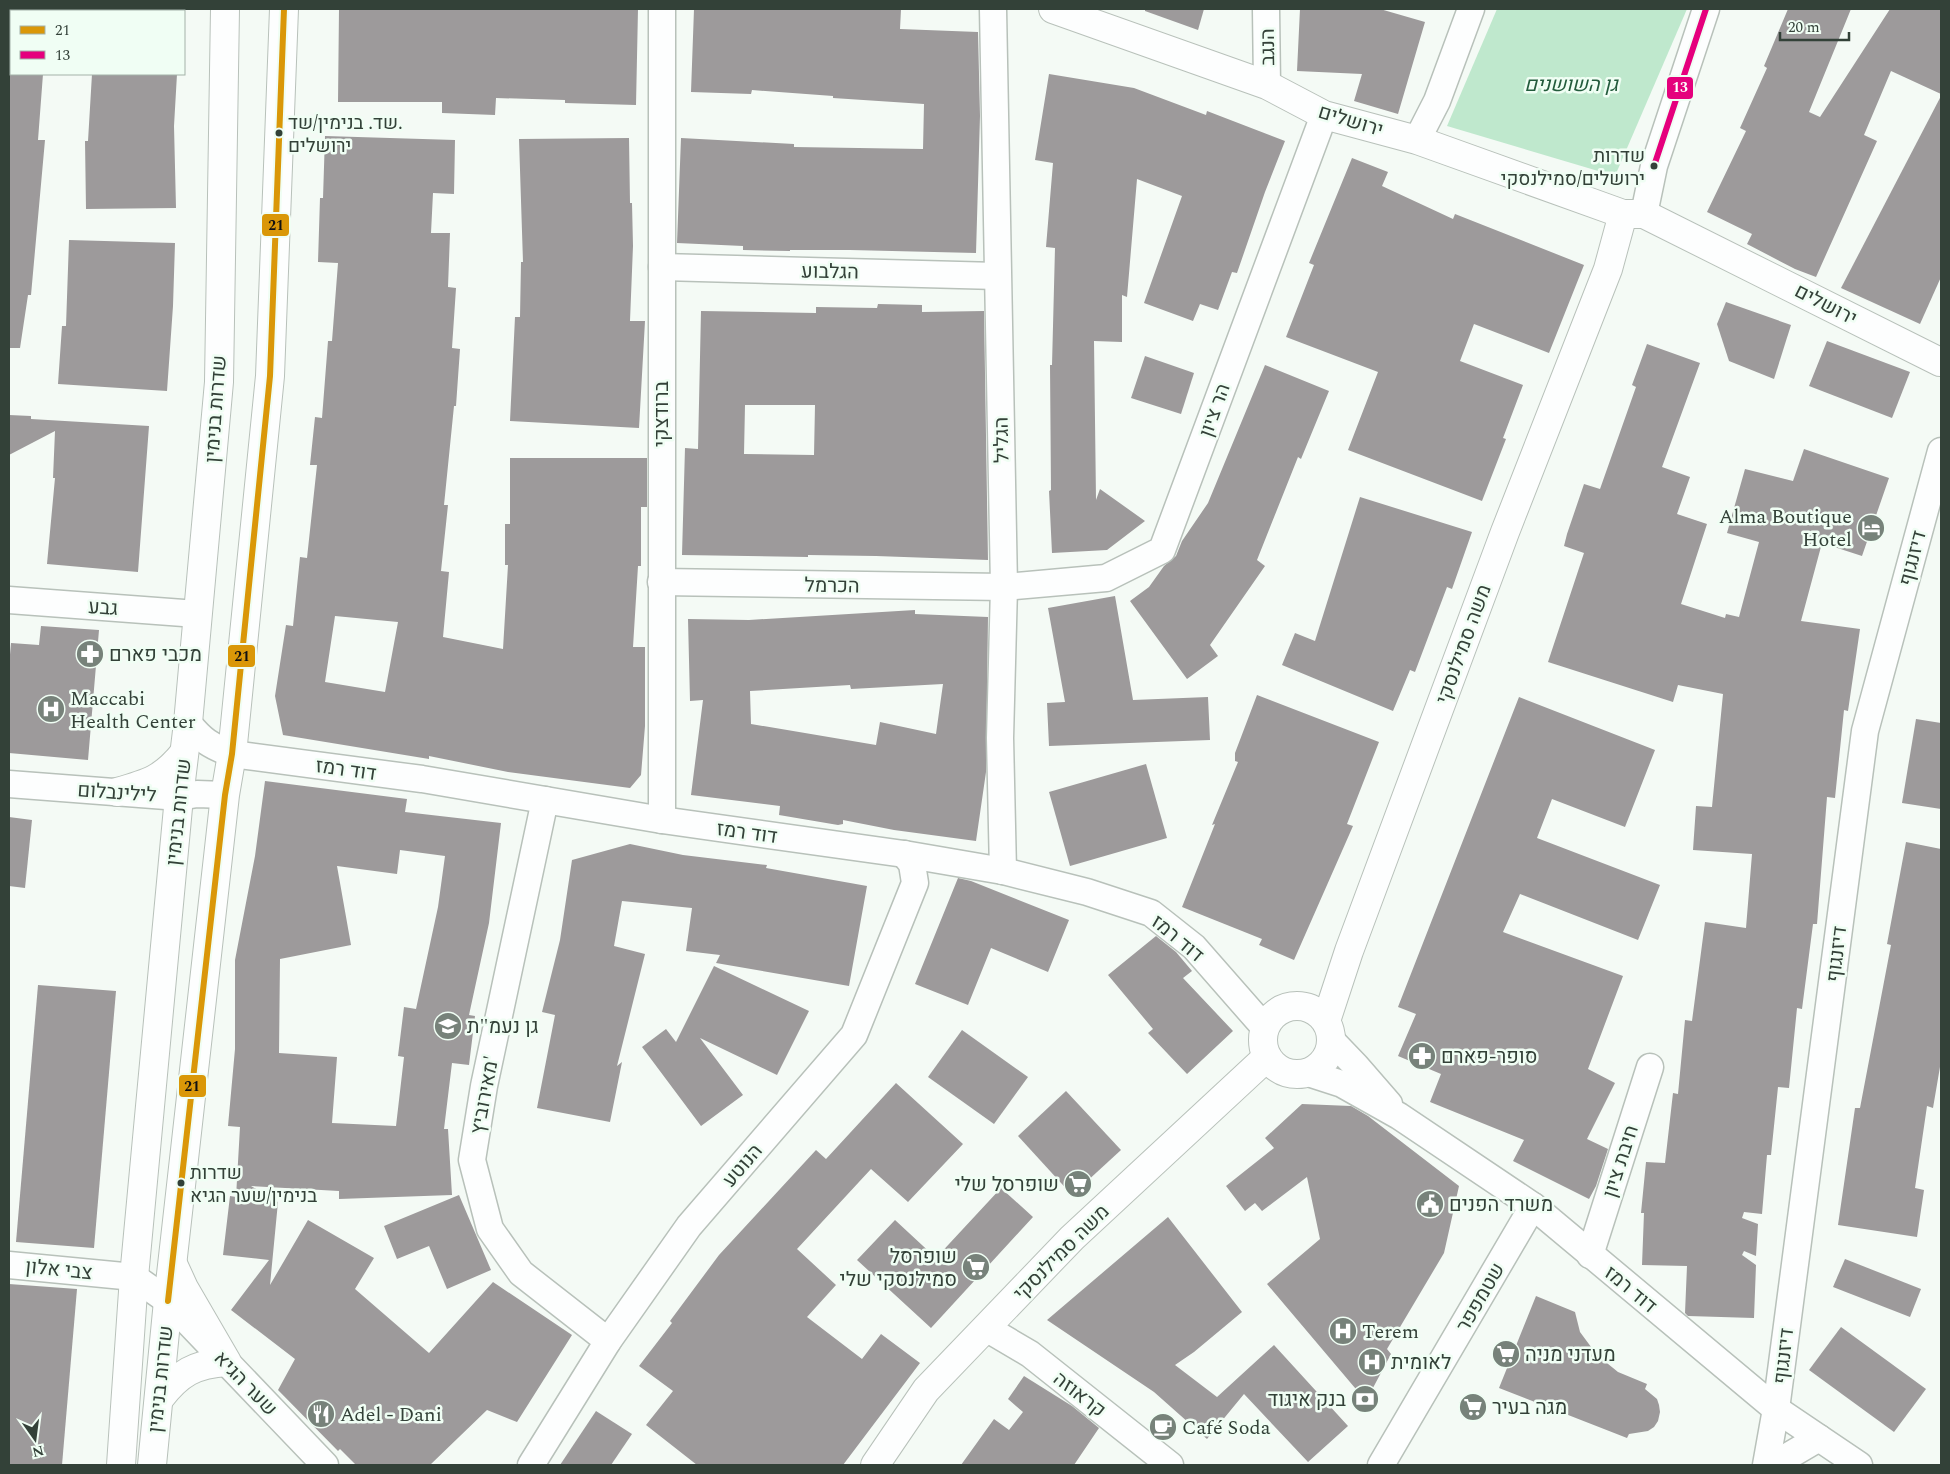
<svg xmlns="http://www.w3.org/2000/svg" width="1950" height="1474" viewBox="0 0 1950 1474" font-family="Spectral,Heebo,serif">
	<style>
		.green { fill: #bfe8cd }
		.building { fill: #9d9a9b; fill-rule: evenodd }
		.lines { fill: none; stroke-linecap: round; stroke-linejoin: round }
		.street-casing { stroke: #b8c1ba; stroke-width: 29 }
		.secondary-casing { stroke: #b8c1ba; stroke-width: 30 }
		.street { stroke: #fdfefe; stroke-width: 26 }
		.secondary { stroke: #fdfefe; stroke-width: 28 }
		.bus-1-casing { stroke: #f0fef4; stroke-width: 10 }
		.bus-2-casing { stroke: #f0fef4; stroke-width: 10 }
		.bus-1 { stroke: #da9708; stroke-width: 6 }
		.bus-2 { stroke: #e5007d; stroke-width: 6 }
		.bus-dot { fill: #334138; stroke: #f0fef4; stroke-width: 2 }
		.labels { text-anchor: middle; stroke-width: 5; stroke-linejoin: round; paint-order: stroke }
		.bus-label { font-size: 19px; fill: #334138; stroke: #f0fef4; text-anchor: start }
		.street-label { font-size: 20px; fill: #334138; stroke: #f0fef4 }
		.park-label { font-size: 20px; font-style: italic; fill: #235c3c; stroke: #f0fef4 }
		.poi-label { font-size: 20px; fill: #334138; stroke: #f0fef4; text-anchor: start }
		.line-badge { stroke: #f0fef4; stroke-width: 2 }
		.badge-label { font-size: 14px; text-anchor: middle; font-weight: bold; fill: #fff }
		.pale-badge-label { font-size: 14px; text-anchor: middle; font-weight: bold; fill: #111 }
	</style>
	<rect width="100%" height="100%" fill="#f4faf5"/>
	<polygon class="green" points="1497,9 1687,9 1615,176 1447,126"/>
	<g class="building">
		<polygon points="339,9 638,9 636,105 565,103 565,100 496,98 495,115 442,113 442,102 338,102"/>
		<polygon points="694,9 901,9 900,29 978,32 980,116 976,253 850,250 790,250 790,251 743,250 743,246 677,243 681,138 794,144 794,147 923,149 924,104 833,98 833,96 752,90 751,94 691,92"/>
		<polygon points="1145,9 1204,9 1198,30 1145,11"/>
		<polygon points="1300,9 1380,9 1425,22 1398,114 1354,101 1362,74 1297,71"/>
		<polygon points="1788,9 1851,9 1809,112 1820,117 1890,9 1941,9 1941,94 1891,71 1864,135 1877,141 1816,277 1795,269 1747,244 1752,234 1707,212 1746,131 1740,128 1767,68 1764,66"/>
		<polygon points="9,74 43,74 38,140 45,140 31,295 28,295 20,348 9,348"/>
		<polygon points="92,74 177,74 174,126 176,208 86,209 85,141 88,141"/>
		<polygon points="1049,74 1134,88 1206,115 1207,111 1285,141 1265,192 1237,273 1232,272 1218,310 1200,304 1193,321 1144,303 1182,196 1137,179 1127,297 1122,295 1122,342 1094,341 1096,500 1100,489 1145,521 1107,550 1052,553 1049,491 1051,490 1050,365 1052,365 1055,248 1046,247 1053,163 1035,160"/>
		<polygon points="1941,96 1941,277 1920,324 1841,288"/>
		<path d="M325 136 455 140 454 194 433 193 431 233H450L448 287 456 288 452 348 460 349 456 406H454L444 505H448L441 571 449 572 443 637 503 649 508 565H505V524H510V458H647V507H641V566H638L633 647H645V726L641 775 630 788 508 772 429 756V759L283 735 275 696 286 625 293 626 300 557 307 558 317 465H310L315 417 322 418 328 341H332L338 263 318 262 320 198H323ZM335 616 398 622 385 692 325 682Z"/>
		<polygon points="629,138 630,203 632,203 633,246 630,321 645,321 639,428 510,421 515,317 520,317 521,262 523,262 519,139"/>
		<polygon points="1352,158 1388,172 1382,186 1453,219 1455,214 1584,265 1549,353 1474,324 1460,361 1523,385 1503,438 1506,439 1482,501 1348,450 1378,372 1286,337 1314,265 1309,263"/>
		<polygon points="69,240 175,243 173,306 167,391 58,384 62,326 66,326"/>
		<polygon points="1726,302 1791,325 1774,379 1729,361 1717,324"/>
		<path d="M878 304 922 305V312L984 311 988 560 876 556 808 555V557L682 555 685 448 698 449 701 311 816 313V307L877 308ZM745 405H815L814 455 744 454Z"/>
		<polygon points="1827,341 1910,372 1892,418 1809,386"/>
		<polygon points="1647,344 1700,363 1662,467 1690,477 1677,514 1707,524 1681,604 1725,618 1726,614 1739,617 1759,542 1727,533 1745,469 1793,481 1804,449 1889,478 1862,556 1822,543 1801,621 1860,629 1848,711 1844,710 1835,798 1827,797 1817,924 1813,924 1802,1009 1797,1008 1789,1088 1778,1087 1771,1155 1767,1155 1762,1214 1744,1212 1742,1218 1758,1224 1756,1256 1744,1251 1742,1255 1756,1265 1754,1318 1688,1316 1685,1313 1687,1266 1642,1265 1644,1213 1641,1213 1646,1162 1665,1163 1673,1093 1678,1094 1685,1020 1692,1021 1705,922 1746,928 1752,854 1693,850 1696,806 1712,807 1723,694 1678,685 1673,702 1548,662 1584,553 1564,546 1567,534 1584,484 1600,489 1636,387 1632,385"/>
		<polygon points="1145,356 1194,373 1181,414 1131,398"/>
		<polygon points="1265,365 1329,391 1301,459 1298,457 1257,560 1265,566 1210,645 1218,656 1187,679 1130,601 1149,587 1164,566 1176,556 1182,541 1208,503"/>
		<polygon points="9,415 31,416 31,419 149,426 138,572 47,564 55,478 53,478 55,431 9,455"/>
		<polygon points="1360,497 1472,532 1452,589 1447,587 1415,672 1410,670 1393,711 1282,665 1295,633 1315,641"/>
		<polygon points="1115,596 1133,700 1208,697 1210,740 1049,746 1047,703 1065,702 1048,608"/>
		<path d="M915 610V614L988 617 986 772 976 841 894 830 843 820V824L838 825 779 815 780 806 691 795 703 700 690 701 688 619 749 620ZM943 684 936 734 880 722 876 745 751 724 750 691 850 685 851 689Z"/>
		<polygon points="41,626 99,630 88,760 9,753 9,666 11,643 39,645"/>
		<polygon points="1257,695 1379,742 1347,824 1353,826 1294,960 1259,945 1262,939 1182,907 1215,824 1212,825 1238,762 1235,761 1235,753"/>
		<polygon points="1519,697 1655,750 1625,827 1552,799 1537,838 1660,885 1638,940 1520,894 1503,932 1623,976 1588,1069 1615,1083 1587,1139 1608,1149 1596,1186 1589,1199 1513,1161 1524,1140 1430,1102 1441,1074 1398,1056 1416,1014 1398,1007"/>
		<polygon points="1916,719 1941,723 1941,809 1902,803"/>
		<polygon points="1146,764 1167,838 1070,866 1049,792"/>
		<path d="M265 781 407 799 405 812 501 823 489 923 469 1015 475 1016 469 1065 452 1063 444 1129H448L452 1195 339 1199V1191L251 1186 278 1202 270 1285 308 1220 374 1258 355 1289 429 1353 493 1282 572 1335 517 1422 487 1410 430 1465H356L340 1449 338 1451 278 1390 295 1359 231 1310 269 1260 223 1255 230 1196 236 1197 240 1127 228 1126 235 1049V960L255 856ZM400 850 445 856 438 907 416 1009 404 1007 398 1056 404 1057 396 1126 332 1123 337 1057 279 1053 280 959 351 945 337 866 397 874Z"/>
		<polygon points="9,817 32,820 25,888 9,886"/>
		<polygon points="1906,842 1941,849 1941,1061 1933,1108 1927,1106 1915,1188 1924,1190 1917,1237 1838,1225 1855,1108 1860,1108 1891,945 1887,944"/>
		<polygon points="630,844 683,855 767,865 766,868 867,886 849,986 716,963 720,955 686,951 692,908 622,901 614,946 645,954 617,1066 622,1062 610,1122 537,1108 555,1015 542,1012 560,940 572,860"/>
		<polygon points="958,878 971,881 1069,920 1048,972 991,948 968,1005 915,984"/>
		<polygon points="1156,936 1176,952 1192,971 1183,978 1233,1031 1187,1074 1148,1033 1153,1029 1108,975"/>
		<polygon points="714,966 809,1011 777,1075 700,1038 743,1095 701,1126 642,1047 666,1029 676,1042"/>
		<polygon points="38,985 116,991 94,1248 16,1242"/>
		<polygon points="962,1030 1028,1077 994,1124 928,1077"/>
		<polygon points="896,1083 963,1144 908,1202 871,1169 797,1249 836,1285 807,1317 862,1359 881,1334 920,1363 843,1465 697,1465 646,1425 673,1391 639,1366 672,1323 670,1321 719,1255 816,1150 826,1159"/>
		<polygon points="1066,1091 1121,1150 1072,1195 1018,1136"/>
		<polygon points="1302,1104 1351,1106 1368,1116 1459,1186 1444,1253 1387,1349 1391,1354 1366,1401 1267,1284 1320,1239 1307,1177 1262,1211 1255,1203 1245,1211 1226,1186 1274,1148 1265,1138"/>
		<polygon points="1001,1188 1033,1217 931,1328 857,1260 895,1220 936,1258"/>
		<polygon points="459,1195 491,1270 447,1289 429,1246 397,1259 384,1226"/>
		<polygon points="1168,1217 1242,1312 1194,1352 1175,1365 1217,1397 1274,1345 1348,1426 1308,1462 1244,1394 1207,1439 1154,1392 1047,1320"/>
		<polygon points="1845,1259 1921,1289 1910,1317 1833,1287"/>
		<polygon points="9,1284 77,1289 62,1465 9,1465"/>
		<polygon points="1536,1296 1575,1312 1580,1332 1597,1355 1618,1372 1647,1384 1645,1389 1657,1399 1659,1405 1660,1412 1658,1421 1654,1427 1648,1431 1629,1434 1627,1438 1499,1388"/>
		<polygon points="1841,1327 1926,1389 1894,1432 1809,1370"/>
		<polygon points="1024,1376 1072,1406 1099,1428 1074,1465 961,1465 994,1419 1009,1430 1023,1412 1008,1399"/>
		<polygon points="596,1411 632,1434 611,1465 560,1465"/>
	</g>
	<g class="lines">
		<defs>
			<g id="street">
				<polyline points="993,9 1004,587 1000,738 1003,871"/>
				<polyline points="1266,9 1267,85"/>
				<polyline points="1417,140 1437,101 1471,9"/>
				<polyline points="1644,214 1654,166 1706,9"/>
				<polyline points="662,267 997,276"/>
				<polyline points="661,582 1004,587 1106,578 1162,550 1324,115"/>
				<polyline points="9,600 197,614"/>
				<path d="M188 723C203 741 209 745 232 754L422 779 662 820 904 854 1003 871 1087 892 1151 913 1194 947 1265 1028"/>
				<polyline points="9,784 179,797 197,794 225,795"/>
				<polyline points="545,800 484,1086 472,1160 490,1229 521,1273 608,1341"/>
				<polyline points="662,820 662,9"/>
				<polyline points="1332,1041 1356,1066 1389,1104"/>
				<polyline points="1308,1073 1342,1084 1399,1116 1533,1206 1776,1409 1859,1465"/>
				<polyline points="1590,1255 1650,1067"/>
				<polyline points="9,1265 134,1277 168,1301 325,1465"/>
				<polyline points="986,1328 1030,1354 1170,1465"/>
				<polyline points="531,1465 608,1341 689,1226 854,1035 915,883 912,864 904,854"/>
				<polyline points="1381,1465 1533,1206"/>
				<polyline points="1766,1465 1776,1409 1865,731 1941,451"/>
				<polyline points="1773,1465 1819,1438"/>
			</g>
			<g id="secondary">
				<polyline points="1053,9 1267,85 1324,115 1417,140 1623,214 1644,214 1940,362"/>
				<path d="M117 792C149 783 163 779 184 753"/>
				<circle cx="1297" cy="1040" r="34"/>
				<polyline points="1326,1021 1349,951 1505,532 1608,269 1623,214"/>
				<path d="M160 1398C179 1373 195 1364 227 1362L184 1288 173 1264"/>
				<polyline points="121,1465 134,1277 179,797 188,723 219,382 225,9"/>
				<polyline points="152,1465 168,1301 225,795 232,754 270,376 284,9"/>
				<polyline points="875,1465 926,1390 1072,1238 1267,1057"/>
			</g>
		</defs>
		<use href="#street" class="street-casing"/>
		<use href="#secondary" class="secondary-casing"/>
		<use href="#street" class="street"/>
		<use href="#secondary" class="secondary"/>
		<defs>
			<polyline id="bus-1" points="168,1301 225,795 232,754 270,376 284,9"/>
			<polyline id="bus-2" points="1654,166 1706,9"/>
		</defs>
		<use href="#bus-1" class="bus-1-casing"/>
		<use href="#bus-2" class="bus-2-casing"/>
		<use href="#bus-1" class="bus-1"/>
		<use href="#bus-2" class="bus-2"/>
	</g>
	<defs>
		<symbol id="hotel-disc" viewBox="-11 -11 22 22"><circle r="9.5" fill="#77827a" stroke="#f0fef4"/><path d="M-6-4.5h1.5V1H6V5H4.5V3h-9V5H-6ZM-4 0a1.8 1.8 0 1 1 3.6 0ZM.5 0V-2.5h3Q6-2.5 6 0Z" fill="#fff"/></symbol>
		<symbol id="pharmacy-disc" viewBox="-11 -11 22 22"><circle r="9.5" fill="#77827a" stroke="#f0fef4"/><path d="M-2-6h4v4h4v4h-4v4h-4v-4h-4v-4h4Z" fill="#fff"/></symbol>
		<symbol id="hospital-disc" viewBox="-11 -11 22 22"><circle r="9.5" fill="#77827a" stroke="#f0fef4"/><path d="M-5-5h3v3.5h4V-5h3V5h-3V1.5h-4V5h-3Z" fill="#fff"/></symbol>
		<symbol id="school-disc" viewBox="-11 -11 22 22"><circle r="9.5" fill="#77827a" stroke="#f0fef4"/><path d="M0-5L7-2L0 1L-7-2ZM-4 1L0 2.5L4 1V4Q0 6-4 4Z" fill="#fff"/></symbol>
		<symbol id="supermarket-disc" viewBox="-11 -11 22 22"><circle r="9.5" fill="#77827a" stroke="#f0fef4"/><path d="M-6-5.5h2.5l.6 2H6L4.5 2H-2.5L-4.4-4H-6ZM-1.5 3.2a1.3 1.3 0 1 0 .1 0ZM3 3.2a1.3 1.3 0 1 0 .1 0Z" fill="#fff"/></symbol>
		<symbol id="civic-disc" viewBox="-11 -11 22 22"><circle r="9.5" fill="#77827a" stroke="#f0fef4"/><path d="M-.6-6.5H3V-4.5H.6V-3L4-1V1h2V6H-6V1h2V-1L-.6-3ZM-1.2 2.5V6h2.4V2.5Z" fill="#fff"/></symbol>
		<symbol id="bank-disc" viewBox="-11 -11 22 22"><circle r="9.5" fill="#77827a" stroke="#f0fef4"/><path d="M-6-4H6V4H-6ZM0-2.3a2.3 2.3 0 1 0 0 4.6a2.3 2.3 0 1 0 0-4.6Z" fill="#fff"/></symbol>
		<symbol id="restaurant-disc" viewBox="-11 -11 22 22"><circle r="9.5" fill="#77827a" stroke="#f0fef4"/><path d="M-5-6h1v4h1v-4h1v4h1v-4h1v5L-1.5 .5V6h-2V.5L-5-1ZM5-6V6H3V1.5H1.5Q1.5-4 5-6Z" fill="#fff"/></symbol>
		<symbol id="cafe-disc" viewBox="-11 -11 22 22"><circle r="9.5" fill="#77827a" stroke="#f0fef4"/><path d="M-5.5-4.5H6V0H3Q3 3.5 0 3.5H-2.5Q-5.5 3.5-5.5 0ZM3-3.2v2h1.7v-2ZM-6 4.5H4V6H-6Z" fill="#fff"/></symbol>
	</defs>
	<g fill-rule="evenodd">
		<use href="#hotel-disc" x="1855" y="512" width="32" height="32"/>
		<use href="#pharmacy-disc" x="74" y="638" width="32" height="32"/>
		<use href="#hospital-disc" x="35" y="693" width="32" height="32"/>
		<use href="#school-disc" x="432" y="1010" width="32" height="32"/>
		<use href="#pharmacy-disc" x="1406" y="1040" width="32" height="32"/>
		<use href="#supermarket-disc" x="1062" y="1168" width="32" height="32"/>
		<use href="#civic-disc" x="1414" y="1188" width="32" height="32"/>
		<use href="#supermarket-disc" x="960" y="1251" width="32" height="32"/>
		<use href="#hospital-disc" x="1327" y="1315" width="32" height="32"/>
		<use href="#supermarket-disc" x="1490" y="1338" width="32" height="32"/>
		<use href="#hospital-disc" x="1356" y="1346" width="32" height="32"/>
		<use href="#bank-disc" x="1349" y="1383" width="32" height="32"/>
		<use href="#supermarket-disc" x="1457" y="1391" width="32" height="32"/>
		<use href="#restaurant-disc" x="305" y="1398" width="32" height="32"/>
		<use href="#cafe-disc" x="1147" y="1411" width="32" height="32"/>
	</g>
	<g class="bus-dot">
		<circle cx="279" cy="133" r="4.5"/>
		<circle cx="1654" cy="166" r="4.5"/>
		<circle cx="181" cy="1183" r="4.5"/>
	</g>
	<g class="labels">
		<g class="bus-label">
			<text x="288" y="129">שד. בנימין/שד.<tspan x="288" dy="23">ירושלים</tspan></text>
			<text x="1645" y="162" text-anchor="end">שדרות<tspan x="1645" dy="23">ירושלים/סמילנסקי</tspan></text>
			<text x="190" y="1179">שדרות<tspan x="190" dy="23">בנימין/שער הגיא</tspan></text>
		</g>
		<g class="street-label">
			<text transform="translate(1267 47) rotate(-91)" y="7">הנגב</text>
			<text transform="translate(1351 120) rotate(17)" y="7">ירושלים</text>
			<text transform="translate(830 271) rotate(1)" y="7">הגלבוע</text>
			<text transform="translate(1826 304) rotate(27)" y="7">ירושלים</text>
			<text transform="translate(215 409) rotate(-86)" y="7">שדרות בנימין</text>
			<text transform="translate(1214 410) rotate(-70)" y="7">הר ציון</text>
			<text transform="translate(661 414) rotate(-90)" y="7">ברודצקי</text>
			<text transform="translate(1001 440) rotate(-91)" y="7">הגליל</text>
			<text transform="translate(1912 558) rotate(-75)" y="7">דיזנגוף</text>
			<text transform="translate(832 585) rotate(1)" y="7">הכרמל</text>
			<text transform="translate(103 607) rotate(4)" y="7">גבע</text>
			<text transform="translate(1463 644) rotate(-70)" y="7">משה סמילנסקי</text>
			<text transform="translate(346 769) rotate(8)" y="7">דוד רמז</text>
			<text transform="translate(117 792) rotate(4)" y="7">לילינבלום</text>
			<text transform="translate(178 812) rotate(-84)" y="7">שדרות בנימין</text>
			<text transform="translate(747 832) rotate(8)" y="7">דוד רמז</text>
			<text transform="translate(1178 938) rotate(40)" y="7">דוד רמז</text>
			<text transform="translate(1836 954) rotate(-83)" y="7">דיזנגוף</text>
			<text transform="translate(484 1095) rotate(-79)" y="7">מאירוביץ'</text>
			<text transform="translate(1620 1161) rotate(-72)" y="7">חיבת ציון</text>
			<text transform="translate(742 1165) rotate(-49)" y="7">הנוטע</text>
			<text transform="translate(1061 1252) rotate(-45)" y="7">משה סמילנסקי</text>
			<text transform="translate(59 1269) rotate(6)" y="7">צבי אלון</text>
			<text transform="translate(1631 1289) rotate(40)" y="7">דוד רמז</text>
			<text transform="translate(1480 1297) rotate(-60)" y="7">שטמפפר</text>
			<text transform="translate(1783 1356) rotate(-83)" y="7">דיזנגוף</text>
			<text transform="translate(160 1379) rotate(-84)" y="7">שדרות בנימין</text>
			<text transform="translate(246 1383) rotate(46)" y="7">שער הגיא</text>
			<text transform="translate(1080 1394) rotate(38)" y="7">קראוזה</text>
		</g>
		<g class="park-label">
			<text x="1571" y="91">גן השושנים</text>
		</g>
		<g class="poi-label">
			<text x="1852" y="523" text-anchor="end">Alma Boutique<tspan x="1852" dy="23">Hotel</tspan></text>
			<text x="109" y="661">מכבי פארם</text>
			<text x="70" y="705">Maccabi<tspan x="70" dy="23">Health Center</tspan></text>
			<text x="467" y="1033">גן נעמ"ת</text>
			<text x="1441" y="1063">סופר-פארם</text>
			<text x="1059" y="1191" text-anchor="end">שופרסל שלי</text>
			<text x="1449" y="1211">משרד הפנים</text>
			<text x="957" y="1263" text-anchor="end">שופרסל<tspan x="957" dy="23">סמילנסקי שלי</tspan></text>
			<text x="1362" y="1338">Terem</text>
			<text x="1525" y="1361">מעדני מניה</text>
			<text x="1391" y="1369">לאומית</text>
			<text x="1346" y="1406" text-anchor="end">בנק איגוד</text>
			<text x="1492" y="1414">מגה בעיר</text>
			<text x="340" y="1421">Adel - Dani</text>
			<text x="1182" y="1434">Café Soda</text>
		</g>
	</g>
	<g class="line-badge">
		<rect x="1666" y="76" width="28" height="24" rx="5" fill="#e5007d"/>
		<rect x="261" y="213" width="29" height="24" rx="5" fill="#da9708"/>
		<rect x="227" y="644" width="29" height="24" rx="5" fill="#da9708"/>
		<rect x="178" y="1074" width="29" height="24" rx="5" fill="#da9708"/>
	</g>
	<g class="badge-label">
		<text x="1680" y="92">13</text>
	</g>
	<g class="pale-badge-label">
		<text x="276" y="230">21</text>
		<text x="242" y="661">21</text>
		<text x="192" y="1091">21</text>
	</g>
	<rect width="1950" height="1474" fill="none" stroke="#334138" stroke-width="20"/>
	<rect x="10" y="10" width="175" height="65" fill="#f0fef4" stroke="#a4b2a9"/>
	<rect x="20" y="26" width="25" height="8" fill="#da9708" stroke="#a4b2a9"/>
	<text x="55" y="35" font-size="15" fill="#334138">21</text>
	<rect x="20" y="51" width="25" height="8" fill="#e5007d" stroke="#a4b2a9"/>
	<text x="55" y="60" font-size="15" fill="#334138">13</text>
	<g transform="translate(35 1439) rotate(166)" stroke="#f0fef4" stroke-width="4" paint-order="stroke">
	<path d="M0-4L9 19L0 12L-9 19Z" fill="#334138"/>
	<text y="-8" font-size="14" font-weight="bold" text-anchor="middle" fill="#334138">N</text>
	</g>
	<path d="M1780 32v8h69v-8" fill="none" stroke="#334138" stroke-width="2.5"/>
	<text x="1788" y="32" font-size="15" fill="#334138" stroke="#f0fef4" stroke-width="4" paint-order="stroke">20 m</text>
</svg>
